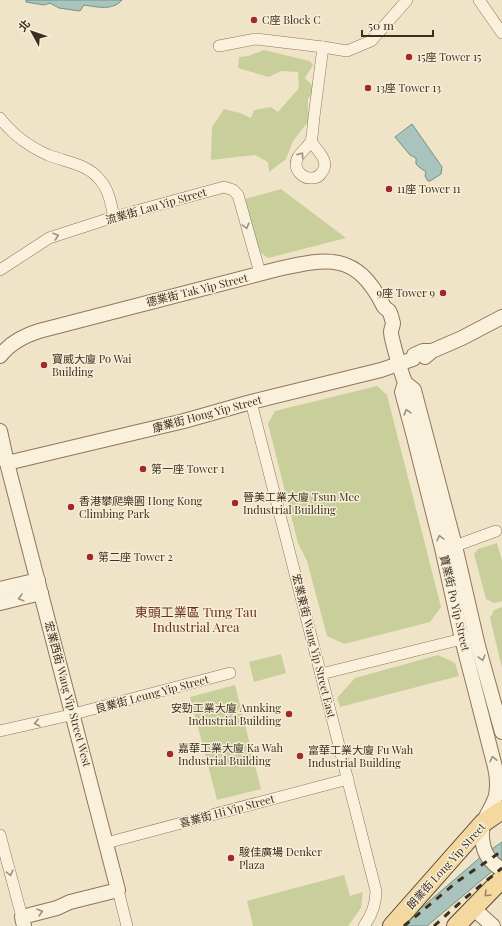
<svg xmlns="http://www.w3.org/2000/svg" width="502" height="926" viewBox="0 0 502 926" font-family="'Playfair Display','Noto Sans TC',serif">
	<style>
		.green { fill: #c9cf9b }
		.water { fill: #a9c4bc; stroke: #6f938a }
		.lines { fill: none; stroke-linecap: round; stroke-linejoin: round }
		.minor-casing { stroke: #8d765c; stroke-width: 12 }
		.tertiary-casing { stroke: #8d765c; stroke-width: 16 }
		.primary-casing { stroke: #5b4430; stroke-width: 20 }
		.minor { stroke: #faf1dc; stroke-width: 11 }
		.tertiary { stroke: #faf1dc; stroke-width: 14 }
		.primary { stroke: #f3d9a0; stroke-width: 18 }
		.rail { stroke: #3d2e20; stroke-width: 3; stroke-dasharray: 7 7; stroke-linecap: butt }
		.oneway { stroke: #9c907e }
		.oneway2 { stroke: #988460 }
		.poi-dot { fill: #9e2a2b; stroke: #f7eed8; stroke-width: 1.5 }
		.labels { text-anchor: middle; stroke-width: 3; stroke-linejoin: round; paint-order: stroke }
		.poi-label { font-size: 11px; fill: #3d2e20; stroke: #f7eed8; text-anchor: start }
		.street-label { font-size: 11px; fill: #3d2e20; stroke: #f7eed8 }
		.quarter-label { font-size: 13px; fill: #6b2e1e; stroke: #f7eed8 }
	</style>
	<rect width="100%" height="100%" fill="#f0e4c8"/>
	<g class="green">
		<polygon points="264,50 310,61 313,65 305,78 312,85 314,93 308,98 308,122 293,141 286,159 269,172 268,162 255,155 211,160 212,127 224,109 240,113 251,118 254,110 271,107 278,112 299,88 298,72 281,71 269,77 238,68 239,57 248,56"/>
		<polygon points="281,189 346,238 268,258 260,252 245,199"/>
		<polygon points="377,386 387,395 441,607 430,622 344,644 327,636 307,561 298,543 268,424 275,411"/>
		<polygon points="497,543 502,561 502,601 494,603 486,599 474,554 478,549"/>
		<polygon points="502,607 502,668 490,618 494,610"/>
		<polygon points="281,654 286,673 254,682 249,662"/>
		<polygon points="438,655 455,663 459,676 340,707 337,698 355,678"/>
		<polygon points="235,685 261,789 217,800 190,697"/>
		<polygon points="344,875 350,896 363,892 361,908 348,926 253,926 247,901"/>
	</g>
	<g class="water">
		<path d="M26 0H122C112 11 98 7 84 5L80 11 59 8 50 3 44 5 26 2Z"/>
		<polygon points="412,124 442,167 441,174 430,181 428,181 425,176 426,172 419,167 416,164 416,158 410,155 395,137"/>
		<polygon points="502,842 502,863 427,926 402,926 412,916 483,855"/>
	</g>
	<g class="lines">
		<defs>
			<g id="minor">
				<polyline points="479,0 502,33"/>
				<polyline points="219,46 256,39 323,47 347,51 371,41 407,0"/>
				<path d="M0 118C12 134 30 147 48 155 66 162 88 164 100 180 109 190 111 204 114 217"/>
				<path d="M311 141C316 150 331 161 322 172 320 176 316 178 312 178 304 179 296 172 296 164 296 154 307 149 311 141 313 134 313 124 314 117 317 93 320 70 323 47"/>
				<polyline points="0,270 49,238 114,217 224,187 233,190 238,195 260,273"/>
				<path d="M251 402C294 565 334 728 376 891 376 904 372 915 364 926"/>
				<polyline points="455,546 496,531"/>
				<polyline points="321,674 470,637"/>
				<polyline points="0,731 66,716 230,673"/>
				<polyline points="0,835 22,917"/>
				<polyline points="106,843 348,779"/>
				<polyline points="118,890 127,926"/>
			</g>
			<g id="tertiary">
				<path d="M0 356C10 343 23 336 39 331L278 269C328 258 356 252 383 305 384 308 387 309 389 311 391 314 392 320 393 323 393 326 391 329 391 332 391 338 402 376 405 382 406 384 411 387 414 390L455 546 478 646 502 732"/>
				<polyline points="425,357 432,351 462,338 502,317"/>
				<path d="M405 383 402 392 413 433 442 548 462 639 495 767C497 776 498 785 496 795 494 804 488 812 484 821 480 832 482 848 488 857 492 862 496 867 502 869"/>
				<polyline points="0,431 7,463 118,890 70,902 57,908 22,917 24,926"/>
				<polyline points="7,463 184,421 251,402 381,370 413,359 414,355 423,351 432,351"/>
				<polyline points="0,589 38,580"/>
				<polyline points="0,603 41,593"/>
				<polyline points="473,908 493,926"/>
			</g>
			<g id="primary">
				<polyline points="392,926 483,823 502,810"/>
				<polyline points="456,926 502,879"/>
			</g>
		</defs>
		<use href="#minor" class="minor-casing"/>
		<use href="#tertiary" class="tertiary-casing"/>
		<use href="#primary" class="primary-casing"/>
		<use href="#minor" class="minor"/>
		<use href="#tertiary" class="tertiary"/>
		<use href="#primary" class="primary"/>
		<g class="rail">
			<polyline points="404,926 458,881 502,851"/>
			<polyline points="434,926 464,899 502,868"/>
		</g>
	</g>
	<defs><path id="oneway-chevron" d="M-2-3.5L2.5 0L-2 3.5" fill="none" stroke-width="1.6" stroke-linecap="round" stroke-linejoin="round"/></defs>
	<g class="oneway">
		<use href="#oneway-chevron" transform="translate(301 155) rotate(-55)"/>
		<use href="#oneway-chevron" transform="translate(246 226) rotate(75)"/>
		<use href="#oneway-chevron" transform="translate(56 236) rotate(-19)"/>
		<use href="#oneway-chevron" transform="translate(407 412) rotate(-106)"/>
		<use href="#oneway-chevron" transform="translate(440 538) rotate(-104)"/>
		<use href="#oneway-chevron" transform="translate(21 598) rotate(165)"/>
		<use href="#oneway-chevron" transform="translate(482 658) rotate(75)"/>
		<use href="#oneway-chevron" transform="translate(37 723) rotate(167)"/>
		<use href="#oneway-chevron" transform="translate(493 759) rotate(-103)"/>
		<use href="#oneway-chevron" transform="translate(10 873) rotate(75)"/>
		<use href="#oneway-chevron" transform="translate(40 912) rotate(-16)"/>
	</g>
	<use class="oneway2" href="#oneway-chevron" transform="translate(487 894) rotate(135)"/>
	<g class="poi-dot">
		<circle cx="254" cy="20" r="4"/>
		<circle cx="409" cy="57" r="4"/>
		<circle cx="368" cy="88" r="4"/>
		<circle cx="389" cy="189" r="4"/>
		<circle cx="443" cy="293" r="4"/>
		<circle cx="44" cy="365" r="4"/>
		<circle cx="143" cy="469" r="4"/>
		<circle cx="235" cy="503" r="4"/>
		<circle cx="71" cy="507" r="4"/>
		<circle cx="90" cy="557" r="4"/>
		<circle cx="289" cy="714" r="4"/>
		<circle cx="170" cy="754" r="4"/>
		<circle cx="300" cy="756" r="4"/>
		<circle cx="231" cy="858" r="4"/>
	</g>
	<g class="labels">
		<g class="poi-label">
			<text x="262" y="24">C座 Block C</text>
			<text x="417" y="61">15座 Tower 15</text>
			<text x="376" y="92">13座 Tower 13</text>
			<text x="397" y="193">11座 Tower 11</text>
			<text x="435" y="297" text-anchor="end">9座 Tower 9</text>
			<text x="52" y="363">寶威大廈 Po Wai<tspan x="52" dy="13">Building</tspan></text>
			<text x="151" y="473">第一座 Tower 1</text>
			<text x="243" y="501">晉美工業大廈 Tsun Mee<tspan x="243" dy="13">Industrial Building</tspan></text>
			<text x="79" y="505">香港攀爬樂園 Hong Kong<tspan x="79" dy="13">Climbing Park</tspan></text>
			<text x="98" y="561">第二座 Tower 2</text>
			<text x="281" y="712" text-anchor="end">安勁工業大廈 Annking<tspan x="281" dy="13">Industrial Building</tspan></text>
			<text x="178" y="752">嘉華工業大廈 Ka Wah<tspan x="178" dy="13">Industrial Building</tspan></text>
			<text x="308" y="754">富華工業大廈 Fu Wah<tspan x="308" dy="13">Industrial Building</tspan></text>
			<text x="239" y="856">駿佳廣場 Denker<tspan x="239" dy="13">Plaza</tspan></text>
		</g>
		<g class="street-label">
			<text transform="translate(156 206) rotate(-16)" y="4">流業街 Lau Yip Street</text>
			<text transform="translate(197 290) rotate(-14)" y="4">德業街 Tak Yip Street</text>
			<text transform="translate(207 414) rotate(-15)" y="4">康業街 Hong Yip Street</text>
			<text transform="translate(455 603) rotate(77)" y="4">寶業街 Po Yip Street</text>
			<text transform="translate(314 646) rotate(76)" y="4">宏業東街 Wang Yip Street East</text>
			<text transform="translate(68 694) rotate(75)" y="4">宏業西街 Wang Yip Street West</text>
			<text transform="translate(152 694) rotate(-15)" y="4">良業街 Leung Yip Street</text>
			<text transform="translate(227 811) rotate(-15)" y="4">喜業街 Hi Yip Street</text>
			<text transform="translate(446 866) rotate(-48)" y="4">朗業街 Long Yip Street</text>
		</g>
		<g class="quarter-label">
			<text x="196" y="617">東頭工業區 Tung Tau<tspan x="196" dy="15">Industrial Area</tspan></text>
		</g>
	</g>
	<g transform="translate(32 32) rotate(310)" stroke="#f7eed8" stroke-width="3" paint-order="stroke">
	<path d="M0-3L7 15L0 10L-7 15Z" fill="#3d2e20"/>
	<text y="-6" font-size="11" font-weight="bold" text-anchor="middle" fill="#3d2e20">北</text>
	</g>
	<path d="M362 30v6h71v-6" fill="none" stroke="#3d2e20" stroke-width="2"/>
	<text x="368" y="30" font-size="12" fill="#3d2e20" stroke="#f7eed8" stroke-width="3" paint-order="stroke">50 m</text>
</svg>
